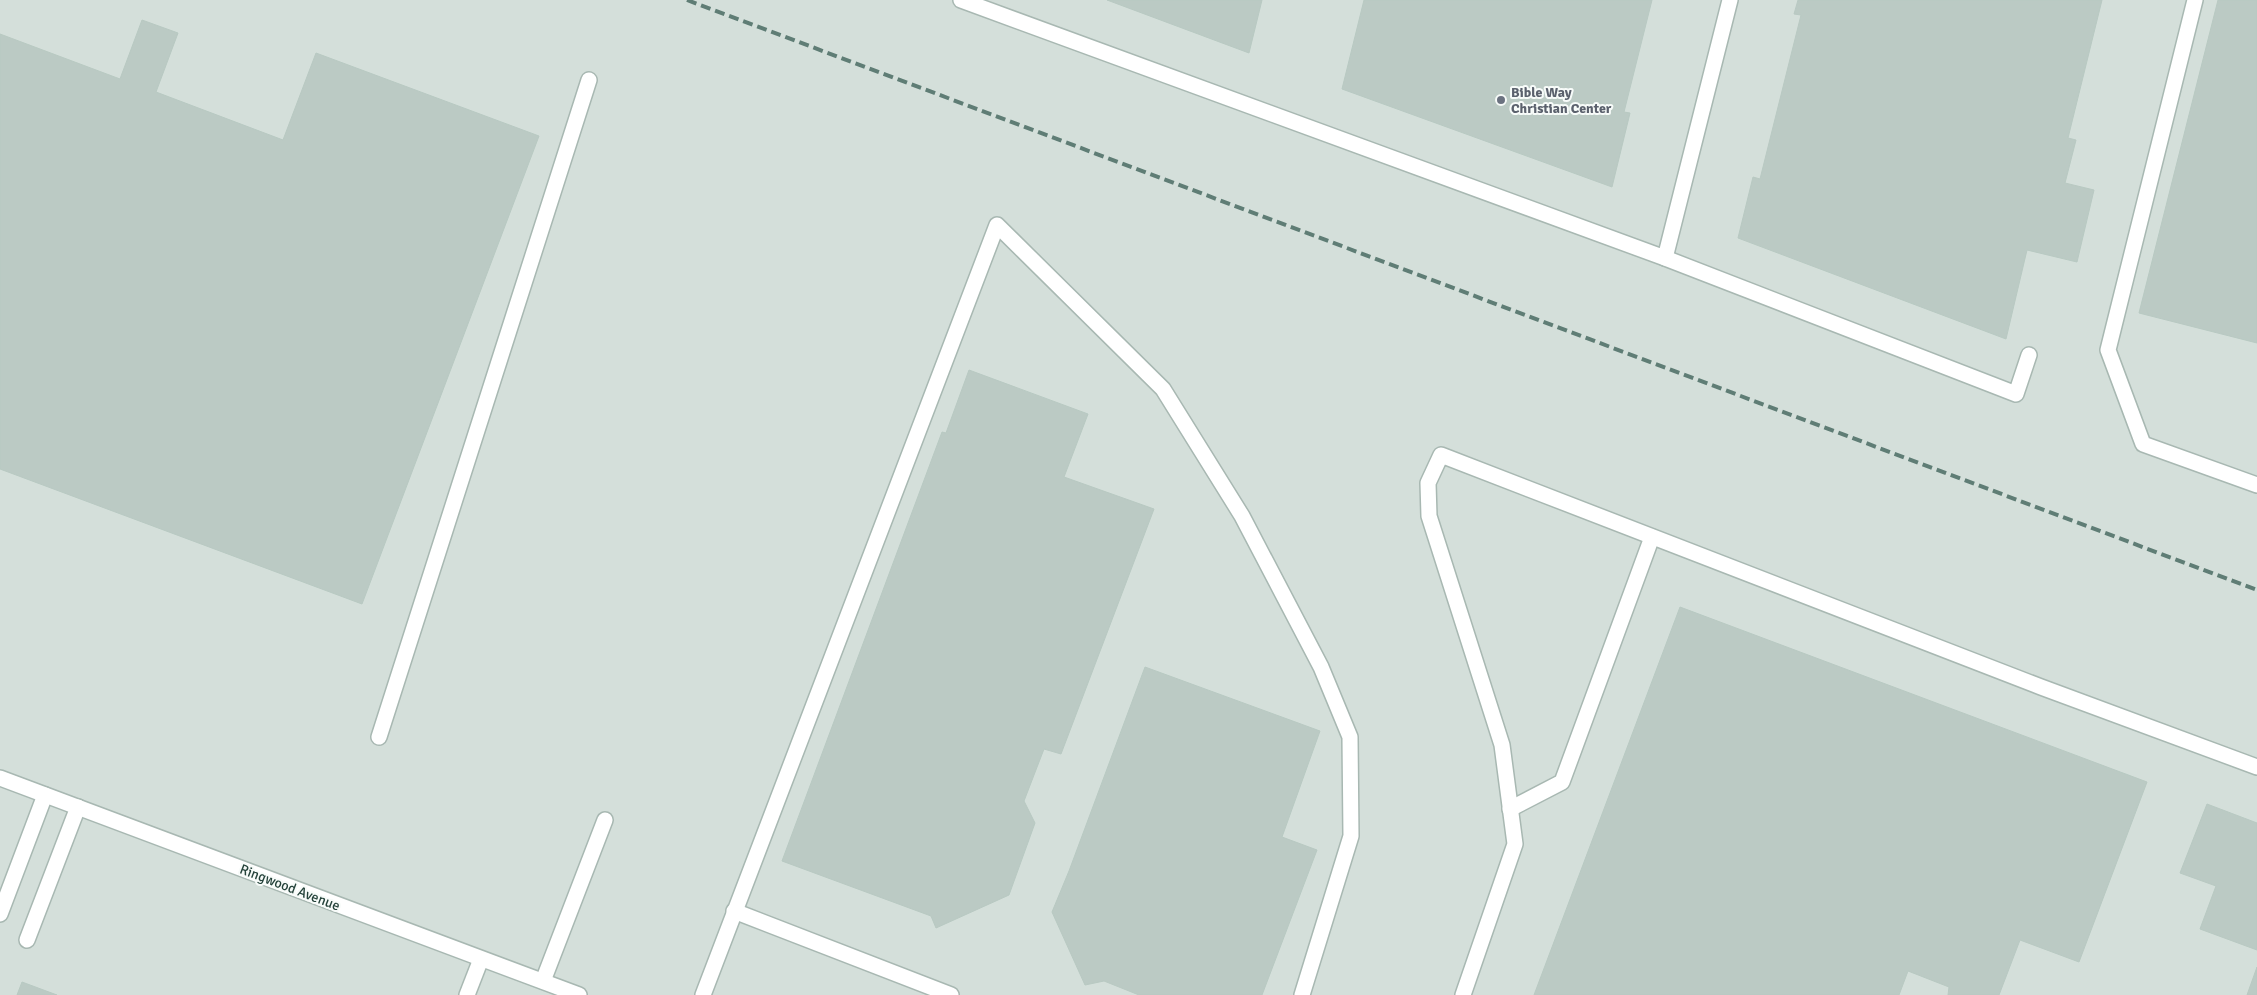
<svg xmlns="http://www.w3.org/2000/svg" width="2257" height="995" viewBox="0 0 2257 995" font-family="Signika,sans-serif">
	<style>
		.built { fill: #d4dfda }
		.building { fill: #bbcac4; stroke: #b8c9c2 }
		.lines { fill: none; stroke-linecap: round; stroke-linejoin: round }
		.service-casing { stroke: #a8b8b2; stroke-width: 18 }
		.minor-casing { stroke: #a8b8b2; stroke-width: 18 }
		.tertiary-casing { stroke: #a8b8b2; stroke-width: 18 }
		.service { stroke: #fff; stroke-width: 15 }
		.minor { stroke: #fff; stroke-width: 15 }
		.tertiary { stroke: #fff; stroke-width: 15 }
		.rail { stroke: #5f7d75; stroke-width: 4; stroke-dasharray: 10 5; stroke-linecap: butt }
		.worship-dot { fill: #6b7280; stroke: #f7fbf9; stroke-width: 2 }
		.labels { text-anchor: middle; stroke-width: 4; stroke-linejoin: round; paint-order: stroke }
		.worship-label { font-size: 14px; font-weight: bold; fill: #5b616d; stroke: #f7fbf9; text-anchor: start }
		.street-label { font-size: 14px; fill: #24423a; stroke: #f7fbf9 }
	</style>
	<rect width="100%" height="100%" fill="#e6efeb"/>
	<rect class="built" x="0" y="0" width="2257" height="995"/>
	<g class="building">
		<polygon points="1107,0 1262,0 1249,53"/>
		<polygon points="1364,0 1652,0 1624,112 1630,113 1612,187 1342,89"/>
		<polygon points="1798,0 2102,0 2068,138 2076,140 2065,183 2094,190 2077,262 2027,250 2006,339 1738,238 1753,177 1760,179 1801,15 1794,14"/>
		<polygon points="2218,0 2257,0 2257,343 2139,313"/>
		<polygon points="142,20 178,33 156,92 283,140 316,53 539,136 362,604 0,469 0,34 120,79"/>
		<polygon points="969,370 1088,414 1064,477 1154,509 1061,754 1044,749 1024,801 1035,823 1009,895 936,928 931,916 782,861 942,432 946,433"/>
		<polygon points="1680,607 2147,782 2079,962 2020,940 1999,995 1948,995 1949,987 1908,971 1899,995 1534,995"/>
		<polygon points="1145,667 1320,731 1282,837 1317,850 1262,995 1139,995 1104,981 1085,985 1052,912 1069,871"/>
		<polygon points="2207,804 2257,823 2257,950 2200,929 2216,886 2180,873"/>
		<polygon points="2257,967 2257,995 2247,995"/>
		<polygon points="22,982 57,995 17,995"/>
	</g>
	<g class="lines">
		<defs>
			<g id="service">
				<polyline points="961,0 1665,258 1730,0"/>
				<polyline points="2195,0 2108,350 2143,444 2257,485"/>
				<polyline points="1665,258 2016,394 2029,355"/>
				<polyline points="379,737 589,80"/>
				<polyline points="1510,809 1562,782 1652,537"/>
				<polyline points="734,911 951,995"/>
				<polyline points="0,914 45,795"/>
				<polyline points="27,940 78,807"/>
				<polyline points="543,981 605,820"/>
				<polyline points="703,995 997,225 1163,389 1242,516 1321,667 1350,737 1351,836 1302,995"/>
				<polyline points="1463,995 1515,844 1502,745 1429,516 1428,483 1441,455 2041,687 2257,767"/>
			</g>
			<polyline id="minor" points="467,995 481,959"/>
			<polyline id="tertiary" points="0,778 579,995"/>
		</defs>
		<use href="#service" class="service-casing"/>
		<use href="#minor" class="minor-casing"/>
		<use href="#tertiary" class="tertiary-casing"/>
		<use href="#service" class="service"/>
		<use href="#minor" class="minor"/>
		<use href="#tertiary" class="tertiary"/>
		<polyline class="rail" points="687,0 2257,590"/>
	</g>
	<circle class="worship-dot" cx="1501" cy="100" r="5"/>
	<g class="labels">
		<g class="worship-label">
			<text x="1511" y="97">Bible Way<tspan x="1511" dy="16">Christian Center</tspan></text>
		</g>
		<g class="street-label">
			<text transform="translate(290 887) rotate(21)" y="5">Ringwood Avenue</text>
		</g>
	</g>
</svg>
